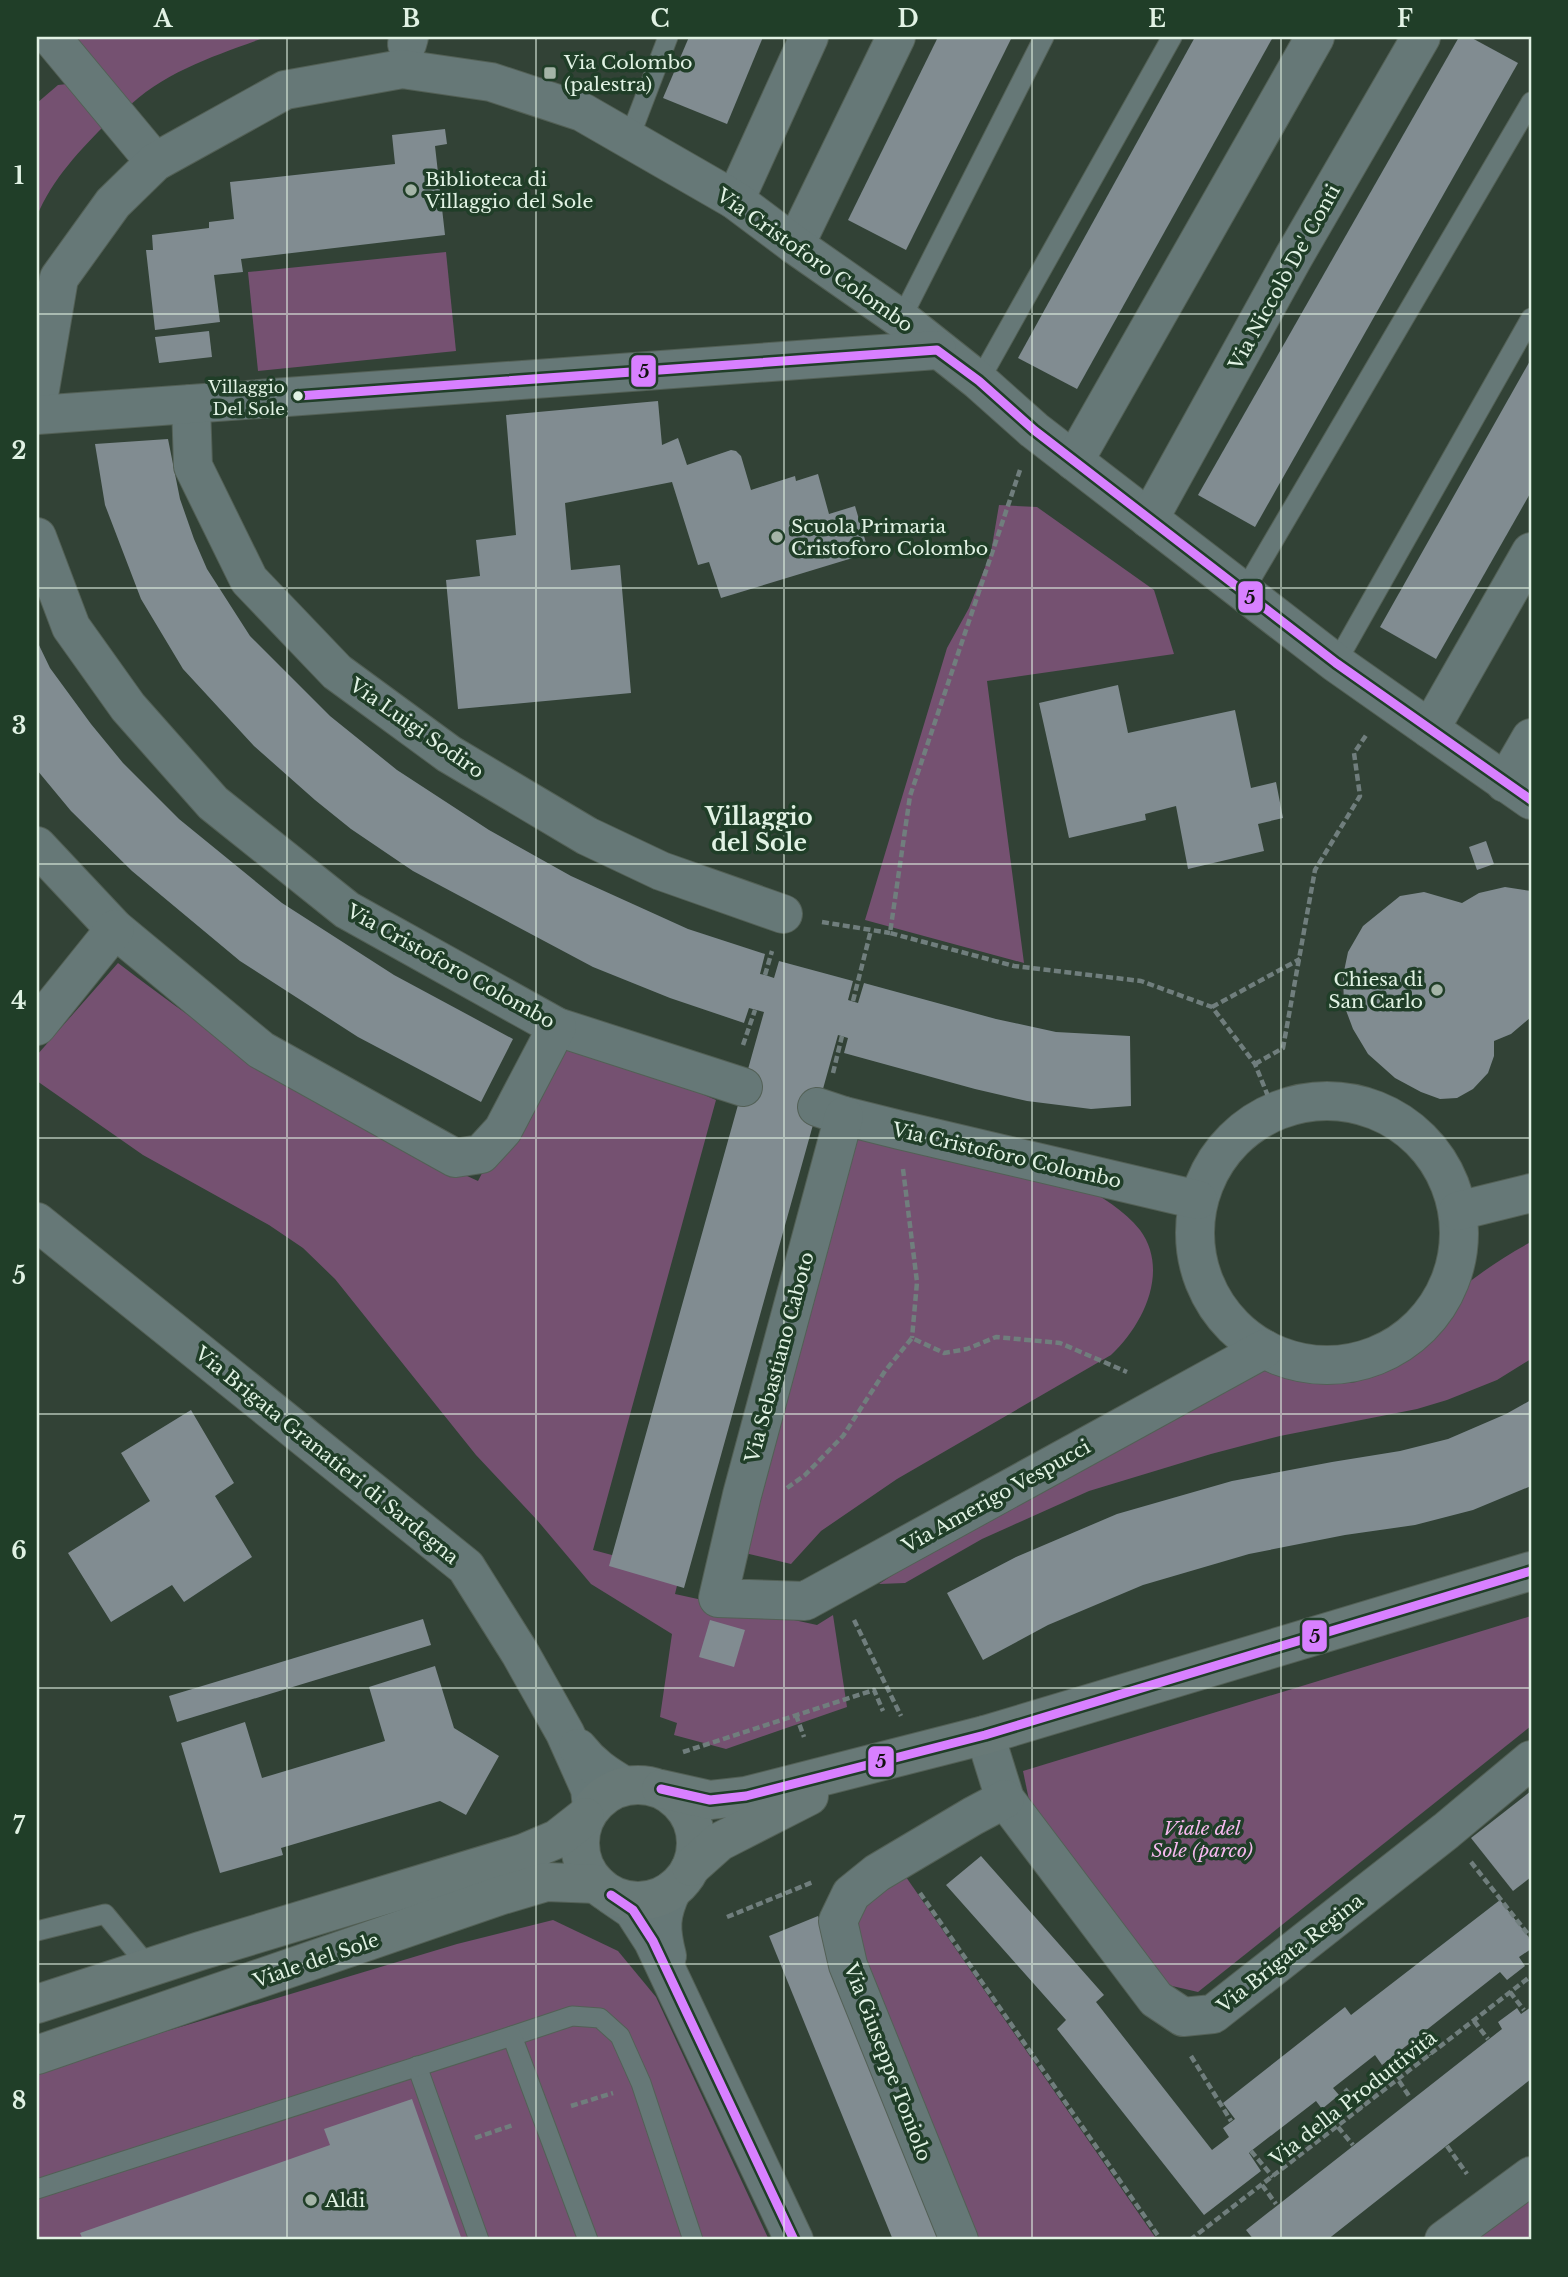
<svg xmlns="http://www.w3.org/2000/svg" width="1568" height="2277" viewBox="0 0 1568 2277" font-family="'Libre Baskerville',serif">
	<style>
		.green { fill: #755171 }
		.building { fill: #818c91 }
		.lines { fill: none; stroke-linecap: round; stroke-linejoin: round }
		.service-casing { stroke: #536056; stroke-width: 21 }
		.minor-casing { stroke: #536056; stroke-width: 40 }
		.tertiary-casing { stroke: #536056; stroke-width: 40 }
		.primary-casing { stroke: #536056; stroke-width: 40 }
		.path { stroke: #707e7d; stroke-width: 4.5; stroke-dasharray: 7 3.5; stroke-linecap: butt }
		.service { stroke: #667877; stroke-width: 19 }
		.minor { stroke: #667877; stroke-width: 38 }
		.tertiary { stroke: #667877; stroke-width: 38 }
		.primary { stroke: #687977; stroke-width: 38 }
		.bus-1-casing { stroke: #203e28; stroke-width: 14 }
		.bus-1 { stroke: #d880ff; stroke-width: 9 }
		.grid { fill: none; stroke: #e1f2e4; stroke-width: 2; stroke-opacity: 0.55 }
		.poi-dot { fill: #a4b4a7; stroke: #203e28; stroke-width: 2.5 }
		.bus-dot { fill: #e1f2e4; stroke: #203e28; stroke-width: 2.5 }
		.labels { text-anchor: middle; stroke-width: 7; stroke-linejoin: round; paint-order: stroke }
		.bus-label { font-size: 17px; fill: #e1f2e4; stroke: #203e28; text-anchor: end }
		.poi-label { font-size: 19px; fill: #e1f2e4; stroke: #203e28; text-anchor: start }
		.street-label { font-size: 19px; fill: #e1f2e4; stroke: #203e28 }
		.park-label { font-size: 19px; font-style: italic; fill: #f6b9ee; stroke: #203e28 }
		.quarter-label { font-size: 23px; font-weight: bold; fill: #e1f2e4; stroke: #203e28 }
		.line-badge { stroke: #203e28; stroke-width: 2.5 }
		.pale-badge-label { font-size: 19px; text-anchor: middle; font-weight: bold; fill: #111 }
		.neatline { fill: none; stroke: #e1f2e4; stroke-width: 2.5 }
		.grid-label { font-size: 23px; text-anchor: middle; font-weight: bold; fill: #e1f2e4 }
	</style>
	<rect width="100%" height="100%" fill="#324236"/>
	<g class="green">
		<path d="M74 37H266C217 55 162 72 125 110Z"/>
		<path d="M67 84 109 121C81 149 52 179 37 216V103L58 85Z"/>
		<polygon points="446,252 456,351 258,371 248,272"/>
		<polygon points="999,505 1037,507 1154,590 1174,654 987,681 1024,963 865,920 947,648 969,608 991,552"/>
		<path d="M118 963C203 1028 291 1089 386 1138 416 1154 448 1167 478 1181L555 1032 716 1100 593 1550 680 1573 675 1594 817 1625 833 1615 847 1707 726 1749 674 1735 677 1723 660 1717 672 1634 591 1584 537 1520 476 1455 335 1279 303 1248 269 1225 143 1155 37 1081V1055Z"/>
		<path d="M841 1132 1080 1185C1102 1197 1124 1210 1140 1230 1170 1271 1143 1325 1111 1355L897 1479 821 1531 791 1564 728 1549Z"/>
		<path d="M1531 1242V1359L1497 1380 1447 1400 1417 1409 1280 1436 1211 1454 1089 1491 982 1539 905 1583 879 1584 928 1552 1264 1369H1290L1348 1383 1356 1382C1410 1332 1466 1276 1531 1242Z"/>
		<polygon points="1531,1616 1531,1726 1198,1992 1159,1983 1029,1800 1023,1771"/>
		<polygon points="897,1864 1157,2240 956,2240 835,1969 851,1898"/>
		<polygon points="553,1920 618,1951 656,1997 769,2240 37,2240 37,2070 457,1944"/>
		<polygon points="1531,2189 1531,2240 1462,2240"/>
	</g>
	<g class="building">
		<polygon points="689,37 763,37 727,124 663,98"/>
		<polygon points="938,37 1012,37 906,250 848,220"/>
		<polygon points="1195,37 1273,37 1077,389 1018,358"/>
		<polygon points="1459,37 1470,37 1518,63 1255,527 1198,495"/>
		<polygon points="445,129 447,144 435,146 445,235 241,259 243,272 214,275 220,322 155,330 146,250 153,250 152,235 209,228 209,222 234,219 230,182 395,164 392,135"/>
		<polygon points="209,331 212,357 159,363 155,337"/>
		<polygon points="1531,359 1531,492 1436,659 1380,627"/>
		<polygon points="658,401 662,445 678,438 687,465 731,450 736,451 741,456 751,490 795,476 796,481 818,474 829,514 855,506 869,553 721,598 709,562 698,565 672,482 565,503 571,570 620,565 631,693 458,709 446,580 480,576 476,540 516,535 506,415"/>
		<polygon points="168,439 180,499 194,539 207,569 250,636 330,716 397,770 489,830 571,876 688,929 765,954 760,974 765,975 774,978 779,961 853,981 848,1000 858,1003 864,983 996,1019 1056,1032 1130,1036 1131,1106 1091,1109 1027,1101 975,1089 844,1053 848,1038 838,1035 684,1588 609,1566 764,1012 749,1008 744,1023 670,998 593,967 413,871 351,829 315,800 254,746 183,669 141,599 105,505 95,444"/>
		<polygon points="37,641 50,668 91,724 123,763 179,819 282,903 394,975 513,1039 481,1102 358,1037 240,961 132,871 71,811 37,770"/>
		<polygon points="1118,685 1128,733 1235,710 1251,788 1276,782 1283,818 1258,824 1264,851 1188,869 1176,806 1145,814 1146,820 1069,838 1039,703"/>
		<polygon points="1486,841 1494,864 1477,870 1469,847"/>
		<polygon points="1505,887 1531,891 1531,1017 1511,1034 1494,1041 1494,1056 1488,1073 1473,1089 1457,1098 1440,1099 1421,1092 1395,1078 1368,1054 1353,1029 1344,1005 1343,976 1348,952 1363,926 1400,896 1424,892 1462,903 1479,893"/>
		<polygon points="1531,1400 1531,1486 1473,1510 1415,1525 1345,1535 1249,1554 1143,1585 1048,1625 983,1660 947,1593 1016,1557 1117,1514 1232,1481 1332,1462 1400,1451 1448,1439 1506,1414"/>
		<polygon points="191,1410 234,1483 215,1496 252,1557 184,1602 172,1585 111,1622 68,1553 150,1501 121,1453"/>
		<polygon points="423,1619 431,1645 177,1722 169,1696"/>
		<polygon points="710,1620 745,1630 734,1667 699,1657"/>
		<polygon points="435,1666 454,1728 499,1756 466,1815 440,1801 281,1848 283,1855 220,1873 181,1743 245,1722 262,1778 385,1741 369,1687"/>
		<polygon points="1531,1791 1531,1877 1513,1891 1471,1838"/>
		<polygon points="981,1856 1104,1995 1096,2002 1212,2150 1229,2137 1223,2128 1235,2119 1223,2103 1345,2007 1351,2015 1500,1900 1531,1940 1531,1949 1519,1957 1525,1966 1507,1980 1500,1972 1382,2065 1375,2055 1333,2088 1339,2095 1322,2109 1316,2101 1251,2151 1249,2153 1261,2171 1204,2215 1057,2029 1066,2020 946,1885"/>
		<polygon points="818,1916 951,2240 893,2240 769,1936"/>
		<polygon points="1531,2007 1531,2079 1327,2240 1254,2240 1246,2230 1502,2029 1498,2022 1517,2008 1521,2014"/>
		<polygon points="412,2099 462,2240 83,2240 80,2233 330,2145 324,2129"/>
	</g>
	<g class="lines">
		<defs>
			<g id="service">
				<polyline points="629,139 668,37"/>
				<polyline points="901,319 1044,37"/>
				<polyline points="979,381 1172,37"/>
				<polyline points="1244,591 1531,102"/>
				<polyline points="1336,663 1531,318"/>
				<polyline points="37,1931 105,1914 149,1967"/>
				<polyline points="512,2036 572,2016 600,2018 620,2036 641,2083 693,2240"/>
				<polyline points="417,2066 479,2240"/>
				<polyline points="37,2189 512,2036 588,2240"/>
			</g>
			<g id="minor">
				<polyline points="51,37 155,162"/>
				<polyline points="407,44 409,37"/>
				<polyline points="735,200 809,37"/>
				<polyline points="795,245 896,37"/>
				<polyline points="191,404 193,466 249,580 337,672 449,754 587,836 661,871 783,914"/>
				<polyline points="37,407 59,278 113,203 155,162 285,90 402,69 491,82 582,112 735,200 795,245 901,319 979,381 1034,430 1336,663 1531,800"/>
				<polyline points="37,415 937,350"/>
				<polyline points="1074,461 1315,37"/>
				<polyline points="1149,519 1293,258 1421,37"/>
				<polyline points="37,537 71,627 128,707 213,803 347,910 557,1027 743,1087"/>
				<polyline points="1430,729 1531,552"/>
				<polyline points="1505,783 1531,738"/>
				<polyline points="37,846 115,929 261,1050 455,1158 481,1154 503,1130 557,1027"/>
				<polyline points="37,1026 115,929"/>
				<circle cx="1327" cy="1233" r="132"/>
				<polyline points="817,1107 844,1116 900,1130 1198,1200"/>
				<polyline points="844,1116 742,1495 718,1598 805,1601 1264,1349"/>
				<polyline points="1458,1211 1531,1193"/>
				<polyline points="985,1735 1005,1799 1156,1999 1183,2017 1213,2014 1446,1831 1531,1760"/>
				<polyline points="959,2240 848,1965 838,1921 851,1894 877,1873 973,1816 1005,1799"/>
				<polyline points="1444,2240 1531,2176"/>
			</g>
			<g id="tertiary">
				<polyline points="37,1222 466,1567 520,1653 565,1733 590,1789 592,1807"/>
				<path d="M578 1748C591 1765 606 1775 625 1786"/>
				<polyline points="611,1895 633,1910 653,1941 794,2240"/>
				<path d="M667 1956C660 1929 660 1915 672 1890"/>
			</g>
			<g id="primary">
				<circle cx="638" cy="1843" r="58"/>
				<polyline points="661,1789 710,1800 746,1796 985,1735 1531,1571"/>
				<polyline points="691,1867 719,1842 809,1796"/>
				<polyline points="37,2004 200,1951 524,1853 557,1839 585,1817"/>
				<polyline points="37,2055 499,1896 546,1882 597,1884"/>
			</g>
		</defs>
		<use href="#service" class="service-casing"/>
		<use href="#minor" class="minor-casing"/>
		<use href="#tertiary" class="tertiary-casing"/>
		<use href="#primary" class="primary-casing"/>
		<g class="path">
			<polyline points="1020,470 910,796 890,933 1014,966 1141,981 1212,1007 1255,1064 1274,1111"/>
			<polyline points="822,922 890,933"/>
			<polyline points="765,975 772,951"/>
			<polyline points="853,1001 871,930"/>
			<polyline points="1212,1007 1300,959"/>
			<polyline points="743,1045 755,1010"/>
			<polyline points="1255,1064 1283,1048 1315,870 1360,796 1354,753 1367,734"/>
			<polyline points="833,1073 842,1036"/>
			<polyline points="903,1169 917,1282 912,1338"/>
			<polyline points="787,1488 805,1475 843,1436 885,1371 912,1338 944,1353 967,1349 996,1337 1060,1343 1127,1372"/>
			<polyline points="854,1620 901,1716"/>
			<polyline points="796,1715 804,1737"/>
			<polyline points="683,1752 874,1690 883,1711"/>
			<polyline points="1471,1862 1531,1938"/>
			<polyline points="920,1893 1161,2240"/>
			<polyline points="727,1917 813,1882"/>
			<polyline points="1510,1992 1524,2010"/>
			<polyline points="1474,2021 1488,2039"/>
			<polyline points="1418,2037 1431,2055"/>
			<polyline points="1191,2056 1231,2121"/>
			<polyline points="1399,2081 1409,2096"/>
			<polyline points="1345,2089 1362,2109"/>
			<polyline points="571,2106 613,2093"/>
			<polyline points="1338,2127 1353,2145"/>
			<polyline points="475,2138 513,2125"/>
			<polyline points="1447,2146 1467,2174"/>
			<polyline points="1251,2151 1273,2177"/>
			<polyline points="1262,2185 1276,2204"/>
			<polyline points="1190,2240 1531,1976"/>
		</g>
		<use href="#service" class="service"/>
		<use href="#minor" class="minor"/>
		<use href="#tertiary" class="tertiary"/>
		<use href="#primary" class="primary"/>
		<defs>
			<g id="bus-1">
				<polyline points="298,396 937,350 979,381 1034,430 1336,663 1531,800"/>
				<polyline points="661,1789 710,1800 746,1796 985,1735 1531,1571"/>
				<polyline points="611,1895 633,1910 653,1941 794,2240"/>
			</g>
		</defs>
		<use href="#bus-1" class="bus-1-casing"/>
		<use href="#bus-1" class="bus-1"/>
	</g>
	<path class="grid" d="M287 37V2240M536 37V2240M784 37V2240M1032 37V2240M1281 37V2240M37 314H1531M37 588H1531M37 864H1531M37 1138H1531M37 1414H1531M37 1688H1531M37 1964H1531"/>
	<g class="poi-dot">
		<rect x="543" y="66" width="14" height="14" rx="3.5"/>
		<circle cx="411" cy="190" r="7"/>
		<circle cx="777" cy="537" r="7"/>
		<circle cx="1437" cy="990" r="7"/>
		<circle cx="311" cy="2200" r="7"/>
	</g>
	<circle class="bus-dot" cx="298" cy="396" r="6"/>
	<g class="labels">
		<g class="bus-label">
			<text x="285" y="393">Villaggio<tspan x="285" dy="22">Del Sole</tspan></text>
		</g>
		<g class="poi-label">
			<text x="564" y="69">Via Colombo<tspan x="564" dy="22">(palestra)</tspan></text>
			<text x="425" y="186">Biblioteca di<tspan x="425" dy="22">Villaggio del Sole</tspan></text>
			<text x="791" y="533">Scuola Primaria<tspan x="791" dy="22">Cristoforo Colombo</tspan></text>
			<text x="1423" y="986" text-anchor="end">Chiesa di<tspan x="1423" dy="22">San Carlo</tspan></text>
			<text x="325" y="2207">Aldi</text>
		</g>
		<g class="street-label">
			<text transform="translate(815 260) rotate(35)" y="7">Via Cristoforo Colombo</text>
			<text transform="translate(1284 277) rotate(-61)" y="7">Via Niccolò De' Conti</text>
			<text transform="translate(417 728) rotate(35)" y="7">Via Luigi Sodiro</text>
			<text transform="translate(451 966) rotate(29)" y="7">Via Cristoforo Colombo</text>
			<text transform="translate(1007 1155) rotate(13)" y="7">Via Cristoforo Colombo</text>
			<text transform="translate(779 1357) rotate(-75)" y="7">Via Sebastiano Caboto</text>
			<text transform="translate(327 1455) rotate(39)" y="7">Via Brigata Granatieri di Sardegna</text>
			<text transform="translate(996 1496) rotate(-29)" y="7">Via Amerigo Vespucci</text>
			<text transform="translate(1290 1953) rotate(-38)" y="7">Via Brigata Regina</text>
			<text transform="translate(316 1960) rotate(-19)" y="7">Viale del Sole</text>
			<text transform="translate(888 2062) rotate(69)" y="7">Via Giuseppe Toniolo</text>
			<text transform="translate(1353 2098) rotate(-38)" y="7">Via della Produttività</text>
		</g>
		<g class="park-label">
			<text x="1202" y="1835">Viale del<tspan x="1202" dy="22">Sole (parco)</tspan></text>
		</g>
		<g class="quarter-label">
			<text x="759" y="825">Villaggio<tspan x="759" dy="26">del Sole</tspan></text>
		</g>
	</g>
	<g class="line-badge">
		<rect x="630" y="354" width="27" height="34" rx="7" fill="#d880ff"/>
		<rect x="1237" y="580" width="27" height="34" rx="7" fill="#d880ff"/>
		<rect x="1301" y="1619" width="27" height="34" rx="7" fill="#d880ff"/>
		<rect x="867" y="1745" width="28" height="33" rx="7" fill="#d880ff"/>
	</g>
	<g class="pale-badge-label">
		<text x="644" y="378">5</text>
		<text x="1250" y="604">5</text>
		<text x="1315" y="1643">5</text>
		<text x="881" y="1768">5</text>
	</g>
	<rect width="1568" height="2277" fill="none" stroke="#203e28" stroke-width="77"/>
	<rect x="38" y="38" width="1492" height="2200" class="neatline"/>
	<g class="grid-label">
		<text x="163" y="27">A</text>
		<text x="411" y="27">B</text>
		<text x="660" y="27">C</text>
		<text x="908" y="27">D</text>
		<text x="1157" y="27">E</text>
		<text x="1405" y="27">F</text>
		<text x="19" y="184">1</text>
		<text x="19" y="459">2</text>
		<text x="19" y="734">3</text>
		<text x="19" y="1009">4</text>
		<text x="19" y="1284">5</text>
		<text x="19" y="1559">6</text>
		<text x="19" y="1834">7</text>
		<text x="19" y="2109">8</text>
	</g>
</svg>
